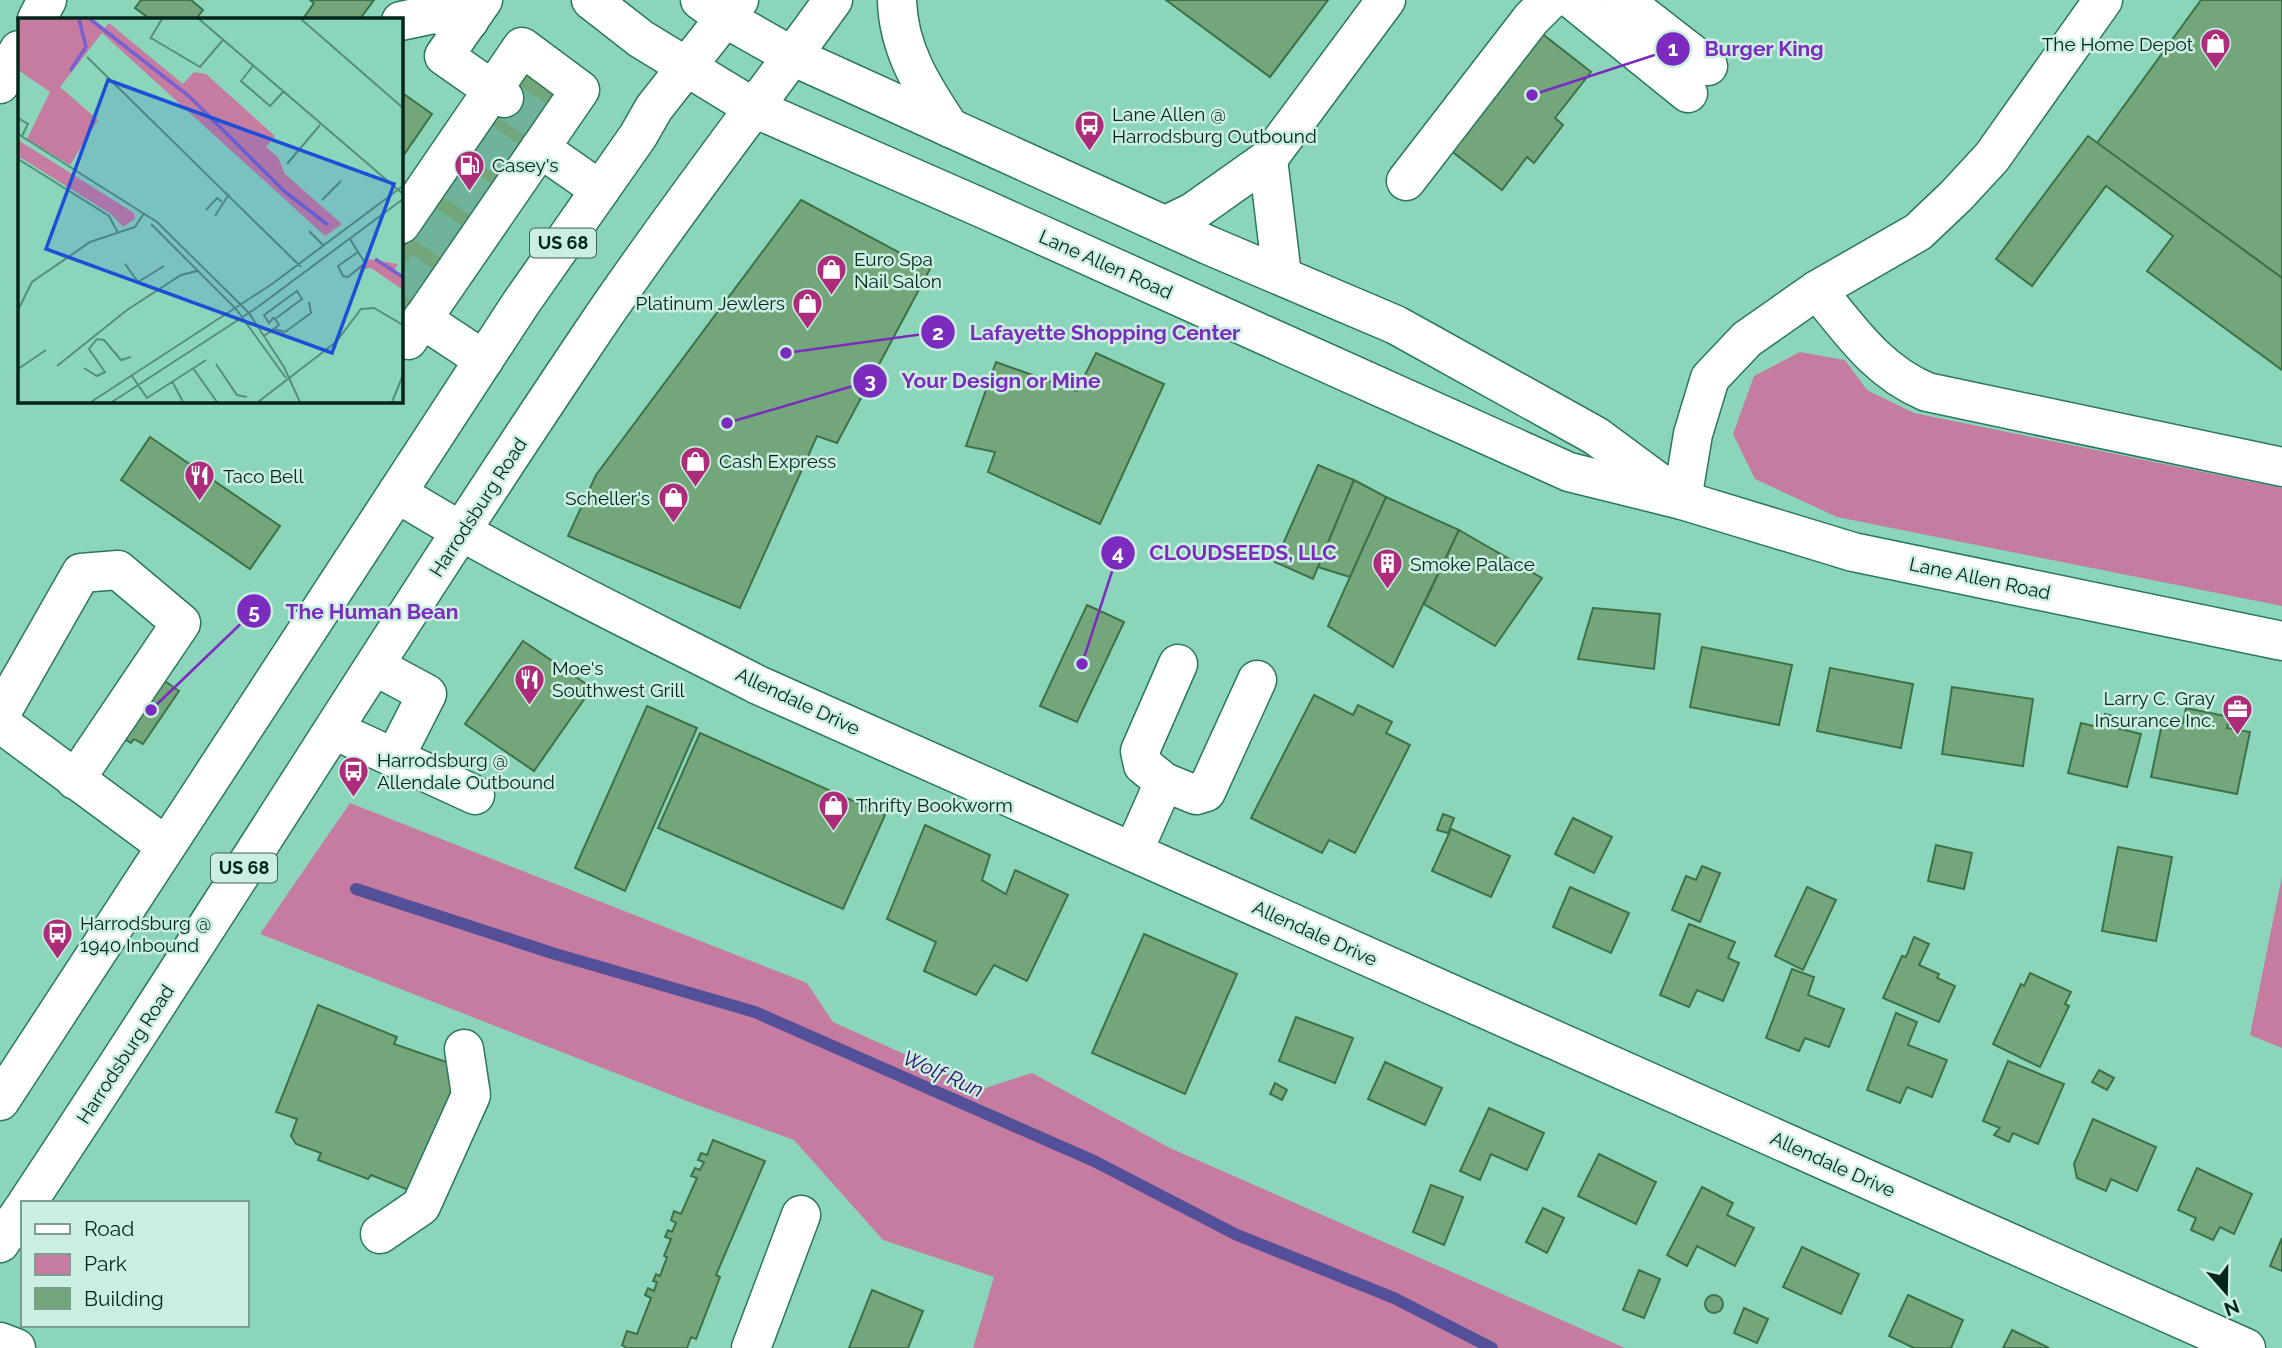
<svg xmlns="http://www.w3.org/2000/svg" width="2282" height="1348" viewBox="0 0 2282 1348" font-family="Raleway,sans-serif">
	<style>
		.green { fill: #c67ca1 }
		.lines { fill: none; stroke-linecap: round; stroke-linejoin: round }
		.stream { stroke: #544f99; stroke-width: 12 }
		.building { fill: #73a77b; stroke: #3f7148; stroke-width: 2 }
		.minor-tunnel { stroke: #70b39b; stroke-width: 38; stroke-dasharray: 38 19; stroke-linecap: butt }
		.minor-casing { stroke: #2b775f; stroke-width: 41 }
		.major-casing { stroke: #2b775f; stroke-width: 41 }
		.minor { stroke: #fff; stroke-width: 38 }
		.major { stroke: #fff; stroke-width: 38 }
		.labels { text-anchor: middle; stroke-width: 5; stroke-linejoin: round; paint-order: stroke }
		.shield { fill: #caeee0; stroke: #3f6156; stroke-width: 2 }
		.shield-label { font-size: 18px; font-weight: bold; fill: #04251b }
		.poi-label { font-size: 19px; fill: #04251b; stroke: #caeee0; text-anchor: start }
		.street-label { font-size: 19px; fill: #04251b; stroke: #caeee0 }
		.water-label { font-size: 21px; font-style: italic; fill: #310d74; stroke: #caeee0 }
		.inset-river { fill: none; stroke: #7661cf; stroke-width: 3.5 }
		.inset-road { fill: none; stroke: #558f7b; stroke-width: 2 }
		.view { fill: #1d4ed8; fill-opacity: 0.15; stroke: #1d4ed8; stroke-width: 3.5 }
		.inset-edge { fill: none; stroke: #04251b; stroke-width: 3.5 }
		.leader { fill: none; stroke: #7b2cbf; stroke-width: 2.5 }
		.callout-dot { fill: #7b2cbf; stroke: #caeee0; stroke-width: 2.5 }
		.mark-label { font-size: 21px; text-anchor: middle; font-weight: bold; fill: #fff }
		.callout-label { font-size: 21px; text-anchor: middle; font-weight: bold; fill: #7b2cbf; stroke: #caeee0; stroke-width: 5; stroke-linejoin: round; paint-order: stroke }
	</style>
	<rect width="100%" height="100%" fill="#8bd6bb"/>
	<g class="green">
		<polygon points="1800,352 1845,360 1867,390 1914,413 2282,488 2282,606 1837,517 1755,479 1733,434 1754,376"/>
		<polygon points="350,803 807,983 833,1022 982,1089 1032,1073 1170,1148 1625,1348 973,1348 994,1277 883,1240 794,1140 692,1103 260,934"/>
		<polygon points="2282,876 2282,1048 2250,1035"/>
	</g>
	<g class="lines">
		<polyline class="stream" points="356,889 552,953 755,1012 1094,1161 1237,1235 1394,1298 1492,1348"/>
	</g>
	<g class="building">
		<polygon points="141,0 191,0 203,10 196,19 150,19 135,8"/>
		<polygon points="310,0 374,0 360,19 303,19 314,3"/>
		<polygon points="1166,0 1328,0 1270,77"/>
		<polygon points="2201,0 2282,0 2282,278 2097,143"/>
		<polygon points="1540,32 1591,72 1555,118 1563,125 1534,163 1527,157 1502,190 1450,150"/>
		<polygon points="529,62 568,88 401,324 401,250"/>
		<polygon points="401,92 432,114 401,159"/>
		<polygon points="2088,136 2282,278 2282,370 2147,271 2173,236 2106,186 2032,286 1996,259"/>
		<polygon points="801,200 930,269 837,443 817,436 740,608 568,536 596,475"/>
		<polygon points="1096,353 1164,384 1100,524 988,472 995,452 966,446 996,362 1077,391"/>
		<polygon points="150,437 280,526 250,569 121,480"/>
		<polygon points="1318,465 1354,480 1313,579 1275,562"/>
		<polygon points="1354,480 1386,497 1350,577 1318,567"/>
		<polygon points="1386,497 1459,530 1393,667 1328,626"/>
		<polygon points="1459,530 1542,578 1495,646 1424,604"/>
		<polygon points="1087,605 1124,622 1077,722 1040,706"/>
		<polygon points="1593,608 1660,614 1654,669 1578,659"/>
		<polygon points="523,641 592,688 534,771 465,724"/>
		<polygon points="1702,647 1792,665 1779,725 1690,707"/>
		<polygon points="1830,668 1913,684 1901,748 1817,731"/>
		<polygon points="159,677 179,691 143,744 134,739 131,743 123,738"/>
		<polygon points="1952,687 2033,699 2023,766 1942,754"/>
		<polygon points="1314,695 1353,715 1358,705 1392,722 1386,733 1410,745 1355,853 1329,840 1322,853 1251,818"/>
		<polygon points="647,706 697,728 625,891 575,868"/>
		<polygon points="2186,708 2230,717 2227,728 2250,732 2237,794 2151,777 2163,719 2183,723"/>
		<polygon points="2105,714 2120,718 2117,728 2141,734 2127,787 2068,773 2081,723 2102,728"/>
		<polygon points="700,733 885,815 843,909 658,828"/>
		<polygon points="1443,814 1454,818 1448,833 1437,830"/>
		<polygon points="1573,818 1612,837 1594,873 1555,854"/>
		<polygon points="925,825 990,855 982,880 1006,894 1015,870 1068,895 1027,981 994,965 976,995 924,971 936,942 887,919"/>
		<polygon points="1451,829 1510,856 1491,897 1432,871"/>
		<polygon points="1936,845 1972,853 1964,889 1928,881"/>
		<polygon points="2118,847 2172,857 2156,941 2102,931"/>
		<polygon points="1702,866 1720,873 1700,922 1672,910 1686,876 1696,880"/>
		<polygon points="1570,887 1629,913 1611,953 1553,927"/>
		<polygon points="1807,887 1836,900 1803,970 1775,956"/>
		<polygon points="1689,924 1735,942 1728,958 1739,963 1723,1001 1697,990 1689,1007 1660,995"/>
		<polygon points="1144,934 1237,974 1185,1094 1092,1053"/>
		<polygon points="1914,937 1929,944 1919,965 1939,974 1937,978 1955,986 1939,1022 1883,998 1902,956 1906,957"/>
		<polygon points="1792,969 1814,977 1808,995 1844,1009 1829,1047 1805,1038 1799,1051 1766,1038"/>
		<polygon points="2030,973 2071,992 2065,1004 2069,1006 2040,1067 1993,1044 2021,984 2024,986"/>
		<polygon points="318,1005 397,1037 394,1044 461,1067 411,1191 371,1175 368,1179 318,1160 321,1153 296,1144 291,1136 297,1119 276,1112"/>
		<polygon points="1896,1013 1917,1022 1908,1045 1947,1060 1932,1097 1907,1087 1900,1103 1867,1090"/>
		<polygon points="1296,1017 1353,1038 1335,1083 1279,1061"/>
		<polygon points="2008,1061 2064,1084 2038,1144 2013,1133 2009,1142 1994,1135 2000,1128 1983,1121"/>
		<polygon points="1385,1062 1442,1088 1425,1125 1368,1099"/>
		<polygon points="2099,1070 2114,1078 2107,1090 2092,1082"/>
		<polygon points="1275,1083 1287,1090 1282,1100 1270,1094"/>
		<polygon points="1489,1108 1544,1133 1527,1170 1491,1154 1480,1180 1460,1171"/>
		<polygon points="2093,1119 2156,1147 2137,1191 2111,1179 2106,1191 2077,1178 2074,1164"/>
		<polygon points="713,1140 765,1161 716,1275 720,1277 696,1339 691,1337 687,1348 627,1348 622,1345 627,1331 637,1334 651,1298 645,1295 648,1288 654,1291 657,1282 653,1281 656,1274 660,1276 667,1257 664,1256 671,1239 665,1237 668,1230 672,1232 676,1223 671,1220 674,1211 681,1214 697,1178 691,1176 695,1168 700,1170 704,1162 698,1160 701,1153 707,1155"/>
		<polygon points="1599,1154 1656,1182 1636,1224 1578,1196"/>
		<polygon points="2197,1168 2252,1194 2234,1234 2220,1227 2213,1240 2191,1230 2196,1218 2178,1210"/>
		<polygon points="1431,1185 1463,1197 1444,1245 1413,1232"/>
		<polygon points="1702,1187 1733,1203 1727,1215 1754,1228 1735,1266 1697,1246 1687,1266 1667,1255"/>
		<polygon points="1543,1208 1564,1218 1547,1253 1526,1242"/>
		<polygon points="2282,1238 2282,1271 2270,1266"/>
		<polygon points="1802,1247 1859,1274 1841,1314 1783,1287"/>
		<polygon points="1639,1270 1660,1279 1644,1318 1623,1310"/>
		<polygon points="872,1290 923,1311 908,1348 849,1348"/>
		<polygon points="1908,1295 1963,1320 1951,1348 1914,1348 1889,1336"/>
		<circle cx="1714" cy="1304" r="9"/>
		<polygon points="1744,1308 1768,1319 1757,1343 1734,1333"/>
		<polygon points="2012,1330 2049,1348 2003,1348"/>
	</g>
	<g class="lines">
		<g class="minor-tunnel">
			<polyline points="504,98 542,124"/>
			<polyline points="477,138 515,165"/>
			<polyline points="450,178 488,205"/>
			<polyline points="421,221 459,247"/>
			<polyline points="401,270 430,290"/>
		</g>
		<defs>
			<g id="minor">
				<polyline points="483,0 444,56 504,98"/>
				<polyline points="1573,0 1688,93"/>
				<polyline points="1623,0 1708,66"/>
				<polyline points="37,19 47,0"/>
				<polyline points="401,21 434,14 469,21"/>
				<polyline points="0,84 19,50"/>
				<polyline points="540,148 600,190"/>
				<polyline points="1268,159 1282,276"/>
				<polyline points="1406,181 1531,19 1550,0"/>
				<polyline points="401,224 522,47 580,90 408,340 401,335"/>
				<polyline points="1166,225 1193,212 1268,159 1386,0"/>
				<path d="M1817 290C1850 330 1877 371 1927 392L2282 467"/>
				<polyline points="422,319 484,360"/>
				<path d="M397 493C513 565 637 623 758 685L2246 1348"/>
				<polyline points="1682,500 1693,434 1710,378 1747,339 1817,290 1918,232 1956,196 1992,157 2103,0"/>
				<polyline points="375,666 427,694 395,757"/>
				<polyline points="0,715 81,573 118,570 181,623 75,780"/>
				<polyline points="0,723 166,846"/>
				<polyline points="334,730 475,795"/>
				<polyline points="1164,782 1196,795 1206,792 1257,680"/>
				<polyline points="1133,852 1164,782 1143,765 1140,751 1178,664"/>
				<polyline points="380,1234 421,1206 471,1095 464,1049"/>
				<polyline points="0,1342 16,1348"/>
				<polyline points="751,1348 801,1215"/>
			</g>
			<g id="major">
				<polyline points="591,0 641,39 754,108 984,209 1569,472 1682,500 1853,552 2282,641"/>
				<polyline points="700,0 725,18 792,56 1208,245 1396,325 1596,436 1669,490"/>
				<path d="M897 0C898 49 923 88 950 128"/>
				<polyline points="0,1101 521,303 638,136 654,108 739,0"/>
				<path d="M27 1203C219 914 400 618 594 330 670 217 754 110 833 0"/>
				<polyline points="0,1243 23,1209"/>
			</g>
		</defs>
		<use href="#minor" class="minor-casing"/>
		<use href="#major" class="major-casing"/>
		<use href="#minor" class="minor"/>
		<use href="#major" class="major"/>
	</g>
	<defs>
		<symbol id="shop-pin" viewBox="-11 -11 22 30"><path d="M0 17L-7.5 6A9.5 9.5 0 1 1 7.5 6Z" fill="#ad2c79" stroke="#caeee0"/><path d="M-5-2.5h2.3a2.7 3.5 0 0 1 5.4 0H5L5.5 6h-11ZM-1.5-2.5h3a1.5 2.3 0 0 0-3 0Z" fill="#fff"/></symbol>
		<symbol id="bus-pin" viewBox="-11 -11 22 30"><path d="M0 17L-7.5 6A9.5 9.5 0 1 1 7.5 6Z" fill="#ad2c79" stroke="#caeee0"/><path d="M-5-6H5V4H4V6H2V4H-2V6H-4V4H-5ZM-3.5-4V0h7V-4ZM-3.5 1.2v1.5H-2V1.2ZM2 1.2v1.5H3.5V1.2Z" fill="#fff"/></symbol>
		<symbol id="fuel-pin" viewBox="-11 -11 22 30"><path d="M0 17L-7.5 6A9.5 9.5 0 1 1 7.5 6Z" fill="#ad2c79" stroke="#caeee0"/><path d="M-5.5-6h7V0h2V4h1.3V-2.5L3-4.5l.8-.8L6-3V5H2.5V1h-1V6h-7ZM-4.2-4.7v3.2H.2V-4.7Z" fill="#fff"/></symbol>
		<symbol id="restaurant-pin" viewBox="-11 -11 22 30"><path d="M0 17L-7.5 6A9.5 9.5 0 1 1 7.5 6Z" fill="#ad2c79" stroke="#caeee0"/><path d="M-5-6h1v4h1v-4h1v4h1v-4h1v5L-1.5 .5V6h-2V.5L-5-1ZM5-6V6H3V1.5H1.5Q1.5-4 5-6Z" fill="#fff"/></symbol>
		<symbol id="building-pin" viewBox="-11 -11 22 30"><path d="M0 17L-7.5 6A9.5 9.5 0 1 1 7.5 6Z" fill="#ad2c79" stroke="#caeee0"/><path d="M-4-6H4V6H1V3H-1V6H-4ZM-2.5-4.3h1.7v1.8h-1.7ZM.8-4.3h1.7v1.8H.8ZM-2.5-1h1.7V.8h-1.7ZM.8-1h1.7V.8H.8Z" fill="#fff"/></symbol>
		<symbol id="office-pin" viewBox="-11 -11 22 30"><path d="M0 17L-7.5 6A9.5 9.5 0 1 1 7.5 6Z" fill="#ad2c79" stroke="#caeee0"/><path d="M-6-3h4V-5.5h4V-3h4V5H-6ZM-1-4.5V-3h2v-1.5ZM-6 0V1H6V0Z" fill="#fff"/></symbol>
	</defs>
	<g fill-rule="evenodd">
		<use href="#shop-pin" x="2198" y="26" width="35" height="47"/>
		<use href="#bus-pin" x="1072" y="108" width="35" height="47"/>
		<use href="#fuel-pin" x="452" y="148" width="35" height="47"/>
		<use href="#shop-pin" x="814" y="252" width="35" height="47"/>
		<use href="#shop-pin" x="790" y="286" width="35" height="47"/>
		<use href="#shop-pin" x="678" y="444" width="35" height="47"/>
		<use href="#restaurant-pin" x="182" y="458" width="35" height="47"/>
		<use href="#shop-pin" x="656" y="480" width="35" height="47"/>
		<use href="#building-pin" x="1370" y="546" width="35" height="47"/>
		<use href="#restaurant-pin" x="512" y="662" width="35" height="47"/>
		<use href="#office-pin" x="2220" y="692" width="35" height="47"/>
		<use href="#bus-pin" x="336" y="754" width="35" height="47"/>
		<use href="#shop-pin" x="816" y="788" width="35" height="47"/>
		<use href="#bus-pin" x="40" y="916" width="35" height="47"/>
	</g>
	<g class="labels">
		<g class="shield">
			<rect x="530" y="228.5" width="66" height="29" rx="5"/>
			<rect x="211" y="853.5" width="66" height="29" rx="5"/>
		</g>
		<g class="shield-label">
			<text x="563" y="249">US 68</text>
			<text x="244" y="874">US 68</text>
		</g>
		<g class="poi-label">
			<text x="2193" y="51" text-anchor="end">The Home Depot</text>
			<text x="1112" y="121">Lane Allen @<tspan x="1112" dy="22">Harrodsburg Outbound</tspan></text>
			<text x="492" y="172">Casey's</text>
			<text x="854" y="266">Euro Spa<tspan x="854" dy="22">Nail Salon</tspan></text>
			<text x="785" y="310" text-anchor="end">Platinum Jewlers</text>
			<text x="719" y="468">Cash Express</text>
			<text x="223" y="483">Taco Bell</text>
			<text x="650" y="505" text-anchor="end">Scheller's</text>
			<text x="1410" y="571">Smoke Palace</text>
			<text x="552" y="675">Moe's<tspan x="552" dy="22">Southwest Grill</tspan></text>
			<text x="2215" y="705" text-anchor="end">Larry C. Gray<tspan x="2215" dy="22">Insurance Inc.</tspan></text>
			<text x="377" y="767">Harrodsburg @<tspan x="377" dy="22">Allendale Outbound</tspan></text>
			<text x="856" y="812">Thrifty Bookworm</text>
			<text x="80" y="930">Harrodsburg @<tspan x="80" dy="22">1940 Inbound</tspan></text>
		</g>
		<g class="street-label">
			<text transform="translate(1106 264) rotate(24)" y="7">Lane Allen Road</text>
			<text transform="translate(478 507) rotate(-57)" y="7">Harrodsburg Road</text>
			<text transform="translate(1980 578) rotate(12)" y="7">Lane Allen Road</text>
			<text transform="translate(798 701) rotate(25)" y="7">Allendale Drive</text>
			<text transform="translate(1315 933) rotate(24)" y="7">Allendale Drive</text>
			<text transform="translate(125 1054) rotate(-57)" y="7">Harrodsburg Road</text>
			<text transform="translate(1833 1164) rotate(24)" y="7">Allendale Drive</text>
		</g>
		<g class="water-label">
			<text transform="translate(943 1074) rotate(24)" y="7">Wolf Run</text>
		</g>
	</g>
	<g transform="translate(18 18)">
		<rect width="385" height="385" fill="#8bd6bb"/>
		<path d="M0 1H71L86 11 91 5 165 66 176 54 188 56 257 118 248 129 260 139 267 156 324 206 307 218 84 15 42 69 80 102 52 147 9 121 32 74 0 52ZM0 122 116 195 117 201 105 209 93 196 0 138ZM350 241 380 246 376 253 385 259V272L353 250 338 252Z" fill="#c67ca1"/>
		<path class="inset-river" d="M72 1 172 79 266 173 310 207M52 53 68 29 61 1M357 241 385 259"/>
		<path class="inset-road" d="M181 1 385 176M283 1 385 90M133 20 182 49 205 22M132 21 144 1M69 39 283 249M235 48 223 63 252 88 265 74M0 100 10 106 4 118M0 116 139 204 231 295 266 349 282 384M0 141 91 198 100 215M269 146 302 107M304 182 323 163M188 192 199 180 204 184M197 198 211 176M133 206 218 291 268 360M291 213 306 228M332 221 340 234 344 240 347 245 330 259 325 258 320 248 340 234M107 246 120 264 146 248M0 292 14 264 72 224 117 209 126 195M256 311 267 314 293 295 291 284M246 318 261 307 257 301 284 281 279 273 246 297 251 305 256 299M198 346 219 377 229 379M39 348 109 292 163 257 179 253M66 350 79 358 87 354 71 331 79 321 86 322 103 342 113 339M175 350 199 384M0 351 28 332M114 358 129 380 188 342M154 363 165 384M73 384 254 266 385 168M94 384 237 291 385 181M240 384 318 324 343 291 356 290 385 307M374 384 385 357"/>
		<path class="view" d="M90 62 376 166 314 335 28 231Z"/>
		<rect width="385" height="385" class="inset-edge"/>
	</g>
	<path class="leader" d="M1532 95L1673 49M786 353L938 332M727 423L870 381M1082 664L1118 553M151 710L254 611"/>
	<g class="callout-dot">
		<circle cx="1532" cy="95" r="7"/>
		<circle cx="786" cy="353" r="7"/>
		<circle cx="727" cy="423" r="7"/>
		<circle cx="1082" cy="664" r="7"/>
		<circle cx="151" cy="710" r="7"/>
		<circle cx="1673" cy="49" r="18"/>
		<circle cx="938" cy="332" r="18"/>
		<circle cx="870" cy="381" r="18"/>
		<circle cx="1118" cy="553" r="18"/>
		<circle cx="254" cy="611" r="18"/>
	</g>
	<g class="mark-label">
		<text x="1673" y="56">1</text>
		<text x="938" y="340">2</text>
		<text x="870" y="388">3</text>
		<text x="1118" y="560">4</text>
		<text x="254" y="619">5</text>
	</g>
	<g class="callout-label">
		<text x="1764" y="56">Burger King</text>
		<text x="1105" y="340">Lafayette Shopping Center</text>
		<text x="1001" y="388">Your Design or Mine</text>
		<text x="1243" y="560">CLOUDSEEDS, LLC</text>
		<text x="372" y="619">The Human Bean</text>
	</g>
	<rect x="21" y="1201" width="228" height="126" fill="#caeee0" stroke="#7b9e91" stroke-width="2"/>
	<rect x="35" y="1224" width="35" height="10" fill="#ffffff" stroke="#7b9e91" stroke-width="2"/>
	<text x="84" y="1236" font-size="21" fill="#04251b">Road</text>
	<rect x="35" y="1254" width="35" height="21" fill="#c67ca1" stroke="#7b9e91" stroke-width="2"/>
	<text x="84" y="1271" font-size="21" fill="#04251b">Park</text>
	<rect x="35" y="1288" width="35" height="21" fill="#73a77b" stroke="#7b9e91" stroke-width="2"/>
	<text x="84" y="1306" font-size="21" fill="#04251b">Building</text>
	<g transform="translate(2226 1292) rotate(160)" stroke="#caeee0" stroke-width="5" paint-order="stroke">
	<path d="M0-5L12 26L0 18L-12 26Z" fill="#04251b"/>
	<text y="-10" font-size="19" font-weight="bold" text-anchor="middle" fill="#04251b">N</text>
	</g>
</svg>
